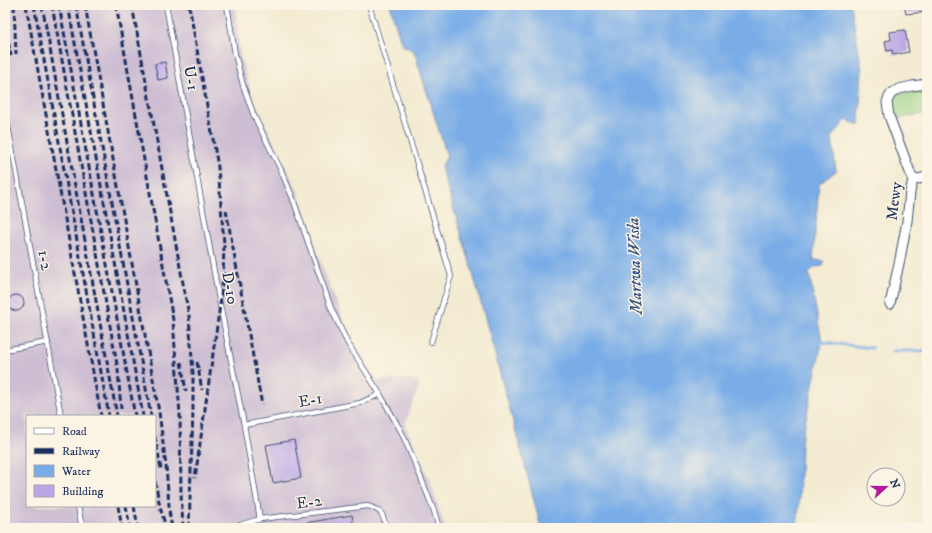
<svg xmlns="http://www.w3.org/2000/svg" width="932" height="533" viewBox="0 0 932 533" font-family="'IM FELL DW Pica',serif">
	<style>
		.industrial { fill: #cdbed3; fill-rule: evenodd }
		.green { fill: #97d083; stroke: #598070 }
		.water { fill: #7aade7; stroke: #4a6ea2 }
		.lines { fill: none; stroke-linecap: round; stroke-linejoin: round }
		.stream { stroke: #7aade7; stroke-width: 3 }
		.building { fill: #bba7e6 }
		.lane-casing { stroke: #3b4b6f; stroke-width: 6 }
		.street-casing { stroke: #3b4b6f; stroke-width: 11 }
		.lane { stroke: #fff; stroke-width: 4.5 }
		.street { stroke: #fff; stroke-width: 9 }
		.rail { stroke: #1b2f5e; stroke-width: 3; stroke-dasharray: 6 3; stroke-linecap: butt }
		.labels { text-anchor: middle; stroke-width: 3; stroke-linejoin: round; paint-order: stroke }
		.street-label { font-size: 16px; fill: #1b2f5e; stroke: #fcf5e5 }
		.water-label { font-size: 17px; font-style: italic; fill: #385587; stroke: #fcf5e5 }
	</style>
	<rect width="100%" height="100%" fill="#fcf5e5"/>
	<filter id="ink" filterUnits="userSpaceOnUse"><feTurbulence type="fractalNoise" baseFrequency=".025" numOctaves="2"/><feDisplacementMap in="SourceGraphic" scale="8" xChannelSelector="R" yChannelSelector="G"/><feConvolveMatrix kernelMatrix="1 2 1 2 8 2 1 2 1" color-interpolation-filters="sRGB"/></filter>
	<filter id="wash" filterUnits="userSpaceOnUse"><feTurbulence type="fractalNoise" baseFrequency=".012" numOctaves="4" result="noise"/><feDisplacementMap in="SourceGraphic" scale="16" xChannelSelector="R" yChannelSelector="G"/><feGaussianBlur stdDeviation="0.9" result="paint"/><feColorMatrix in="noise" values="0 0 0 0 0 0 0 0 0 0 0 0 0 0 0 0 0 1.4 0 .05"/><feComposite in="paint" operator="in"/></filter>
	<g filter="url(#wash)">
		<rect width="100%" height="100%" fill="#f3ebd1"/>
		<path class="industrial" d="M5 5H235L240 56 254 102 298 192 324 271 351 339 378 381 409 379 420 383 405 425 431 484 445 528H5ZM27 416H155V506H27Z"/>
		<polygon class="green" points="927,89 927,113 896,119 891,104 897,95 912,90"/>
		<polygon class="water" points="390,5 851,5 862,70 859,125 846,120 832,137 836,171 819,184 813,260 824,261 823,266 815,267 809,273 822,342 801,442 799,504 797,528 541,528 524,462 471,266 441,167 447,156 414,51 402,45"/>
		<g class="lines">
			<g class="stream">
				<polyline points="822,342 872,348"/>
				<polyline points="893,351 927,351"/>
			</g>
		</g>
		<g id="blocks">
			<g class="building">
				<polygon points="904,5 927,5 927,12 906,14"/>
				<polygon points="905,30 909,52 893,55 892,50 887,51 885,41 891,40 890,32"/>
				<polygon points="165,62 168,78 158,80 155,64"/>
				<circle cx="16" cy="303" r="8"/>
				<polygon points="294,440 301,478 273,483 266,445"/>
				<polygon points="352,515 354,528 305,528 305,523"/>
			</g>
		</g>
	</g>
	<g filter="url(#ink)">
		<use href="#blocks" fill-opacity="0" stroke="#3b4b6f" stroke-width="1"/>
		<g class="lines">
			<defs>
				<g id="lane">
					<polyline points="166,5 220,305 244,425 260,519"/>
					<polyline points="227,5 235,54 243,85 254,116 280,168 292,196 331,308 347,342 380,394 402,433 419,473 434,511 439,528"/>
					<polyline points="369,5 451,276 431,342"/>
					<polyline points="5,110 61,416"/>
					<polyline points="5,154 13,152"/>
					<polyline points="5,350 48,342"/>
					<polyline points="244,425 360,403 380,394"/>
					<polyline points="78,506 82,528"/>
					<path d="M232 528 240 525 260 519 368 506C382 511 383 513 386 528"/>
				</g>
				<g id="street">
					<polyline points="913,180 927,177"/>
					<polyline points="890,304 900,259 907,221 910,192 913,180 889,116 887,102 889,97 892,93 899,89 912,86 927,84"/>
				</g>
			</defs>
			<use href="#lane" class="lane-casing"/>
			<use href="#street" class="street-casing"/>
			<use href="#lane" class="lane"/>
			<use href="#street" class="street"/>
			<g class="rail">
				<polyline points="14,5 16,54"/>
				<polyline points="26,5 101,416"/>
				<polyline points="34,5 109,416"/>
				<polyline points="42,5 117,416"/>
				<polyline points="52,5 118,370 121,409"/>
				<polyline points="59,5 135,416"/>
				<polyline points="68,5 143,416"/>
				<polyline points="76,5 151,416"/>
				<polyline points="85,5 159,412 166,466 170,518"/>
				<polyline points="116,5 173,320 180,415 181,493 183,528"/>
				<polyline points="132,5 189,316 193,373 193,412 189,528"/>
				<polyline points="189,5 218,167 224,244 223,278 220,305 195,478"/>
				<polyline points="5,25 11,56"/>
				<polyline points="226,210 262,405"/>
				<polyline points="5,241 6,248"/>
				<polyline points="181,362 186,391"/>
				<polyline points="197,362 202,390"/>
				<polyline points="155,436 161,469"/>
				<polyline points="155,481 160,507 166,528"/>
				<polyline points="118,506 122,528"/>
				<polyline points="126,506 130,528"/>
				<polyline points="134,506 138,528"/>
				<polyline points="169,512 172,528"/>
			</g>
		</g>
	</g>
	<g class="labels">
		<g class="street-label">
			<text transform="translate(192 78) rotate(80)" y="6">U-1</text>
			<text transform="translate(893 201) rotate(-83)" y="6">Mewy</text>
			<text transform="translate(46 260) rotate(80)" y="6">1-2</text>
			<text transform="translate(231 288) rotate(80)" y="6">D-10</text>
			<text transform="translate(310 399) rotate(-10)" y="6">E-1</text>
			<text transform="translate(309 501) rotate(-7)" y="6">E-2</text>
		</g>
		<g class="water-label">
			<text transform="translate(634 266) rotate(-92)" y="6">Martwa Wisła</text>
		</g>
	</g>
	<rect width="932" height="533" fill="none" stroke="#fcf5e5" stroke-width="20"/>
	<rect x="26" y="415" width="130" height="92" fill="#fcf5e5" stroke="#a2a6af"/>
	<rect x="34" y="428" width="20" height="6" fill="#ffffff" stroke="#a2a6af"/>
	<text x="62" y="435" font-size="12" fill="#1b2f5e">Road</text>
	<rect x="34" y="448" width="20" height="6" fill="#1b2f5e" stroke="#a2a6af"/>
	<text x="62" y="455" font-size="12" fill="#1b2f5e">Railway</text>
	<rect x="34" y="465" width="20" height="12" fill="#7aade7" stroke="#a2a6af"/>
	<text x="62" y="475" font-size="12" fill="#1b2f5e">Water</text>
	<rect x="34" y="485" width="20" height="12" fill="#bba7e6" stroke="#a2a6af"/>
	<text x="62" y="495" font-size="12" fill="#1b2f5e">Building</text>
	<g transform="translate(886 487) rotate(69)"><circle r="19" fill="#fcf5e5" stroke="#a2a6af"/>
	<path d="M0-3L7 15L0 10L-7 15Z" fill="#b5179e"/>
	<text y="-6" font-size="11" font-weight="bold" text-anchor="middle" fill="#1b2f5e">N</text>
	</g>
</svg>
